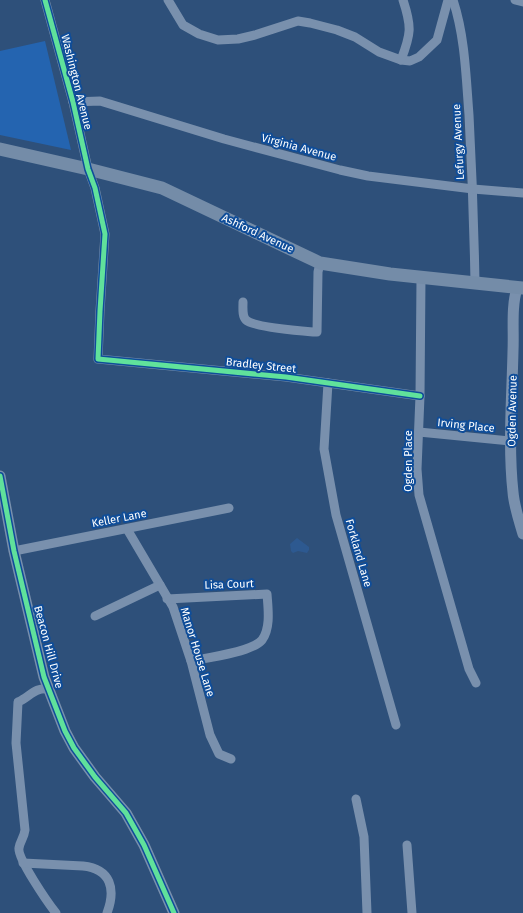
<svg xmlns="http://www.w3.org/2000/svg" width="523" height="913" viewBox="0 0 523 913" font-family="'Fira Sans',sans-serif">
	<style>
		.green { fill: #2464b0 }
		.water { fill: #2d5990 }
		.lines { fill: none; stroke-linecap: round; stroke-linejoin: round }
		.minor { stroke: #7990ad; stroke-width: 9 }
		.tertiary { stroke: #7990ad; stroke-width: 11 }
		.secondary { stroke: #748ca8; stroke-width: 13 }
		.cycleway-casing { stroke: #0f4d99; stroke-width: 8 }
		.cycleway { stroke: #60e19b; stroke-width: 5 }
		.labels { text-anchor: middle; stroke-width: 4; stroke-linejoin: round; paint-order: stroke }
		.street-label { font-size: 11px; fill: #fff; stroke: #0f4d99 }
	</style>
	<rect width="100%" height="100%" fill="#2e507a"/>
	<polygon class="green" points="45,41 71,150 0,135 0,51"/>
	<polygon class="water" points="297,538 309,547 309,550 307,553 298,551 293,553 291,551 290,544"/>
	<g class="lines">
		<g class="minor">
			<polyline points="45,0 73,102 88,169 95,188 105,234 100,311 98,359 286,377 420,396"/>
			<polyline points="168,0 183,25 199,34 218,40 238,39 255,35 298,21 310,23 337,30 355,37 379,52 401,60 410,61 419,57 437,40 448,0"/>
			<path d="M453 0C465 36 466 77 469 115 472 171 474 227 475 283"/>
			<polyline points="515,0 523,2"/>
			<path d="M401 60C411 34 412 27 403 0"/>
			<polyline points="73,102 100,101 224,139 340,170 368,176 473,189 523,193"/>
			<polyline points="421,278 420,396 417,469 419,495 469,669 476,683"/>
			<path d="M243 302C243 308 242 316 246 320 253 327 301 331 313 332H317L318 272 320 263"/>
			<polyline points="328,383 324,449 336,515 396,725"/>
			<polyline points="419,432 511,441"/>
			<polyline points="127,529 173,607 191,661 210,735 219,754 231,759"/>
			<polyline points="14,551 229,508"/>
			<path d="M167 599 267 594C268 608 271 628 262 640 252 652 207 658 191 661"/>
			<polyline points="95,616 160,585"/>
			<path d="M49 689C34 687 30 697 18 702L16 743 25 830C24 838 20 841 19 848 17 858 48 903 56 913"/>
			<polyline points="356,799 364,837 367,913"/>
			<polyline points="407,845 412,913"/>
			<path d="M23 863 83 866C111 869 116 889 107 913"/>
		</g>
		<g class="tertiary">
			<path d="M517 288C511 308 514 330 513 351 512 398 508 446 513 492 514 506 519 520 523 534"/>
			<polyline points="0,476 14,551 44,677 65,731 74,748 95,777 126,813 144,845 174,913"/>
		</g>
		<polyline class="secondary" points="0,149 88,169 162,188 320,263 390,274 523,288"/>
		<defs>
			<g id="cycleway">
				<polyline points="45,0 73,102 88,169 95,188 105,234 100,311 98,359 286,377 420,396"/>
				<polyline points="0,476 14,551 44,677 65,731 74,748 95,777 126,813 144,845 174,913"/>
			</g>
		</defs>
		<use href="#cycleway" class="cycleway-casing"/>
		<use href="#cycleway" class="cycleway"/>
	</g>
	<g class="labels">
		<g class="street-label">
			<text transform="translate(77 82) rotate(76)" y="4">Washington Avenue</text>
			<text transform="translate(458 142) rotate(-93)" y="4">Lefurgy Avenue</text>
			<text transform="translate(299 147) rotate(15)" y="4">Virginia Avenue</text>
			<text transform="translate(258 233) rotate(25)" y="4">Ashford Avenue</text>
			<text transform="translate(261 365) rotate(6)" y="4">Bradley Street</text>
			<text transform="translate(512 411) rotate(-89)" y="4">Ogden Avenue</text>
			<text transform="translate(466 425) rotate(6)" y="4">Irving Place</text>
			<text transform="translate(408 461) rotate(-90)" y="4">Ogden Place</text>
			<text transform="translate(119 518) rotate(-11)" y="4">Keller Lane</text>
			<text transform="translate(359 553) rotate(74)" y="4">Forkland Lane</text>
			<text transform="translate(229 584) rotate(-2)" y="4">Lisa Court</text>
			<text transform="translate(49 647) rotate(75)" y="4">Beacon Hill Drive</text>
			<text transform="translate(198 652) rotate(73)" y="4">Manor House Lane</text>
		</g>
	</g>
</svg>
